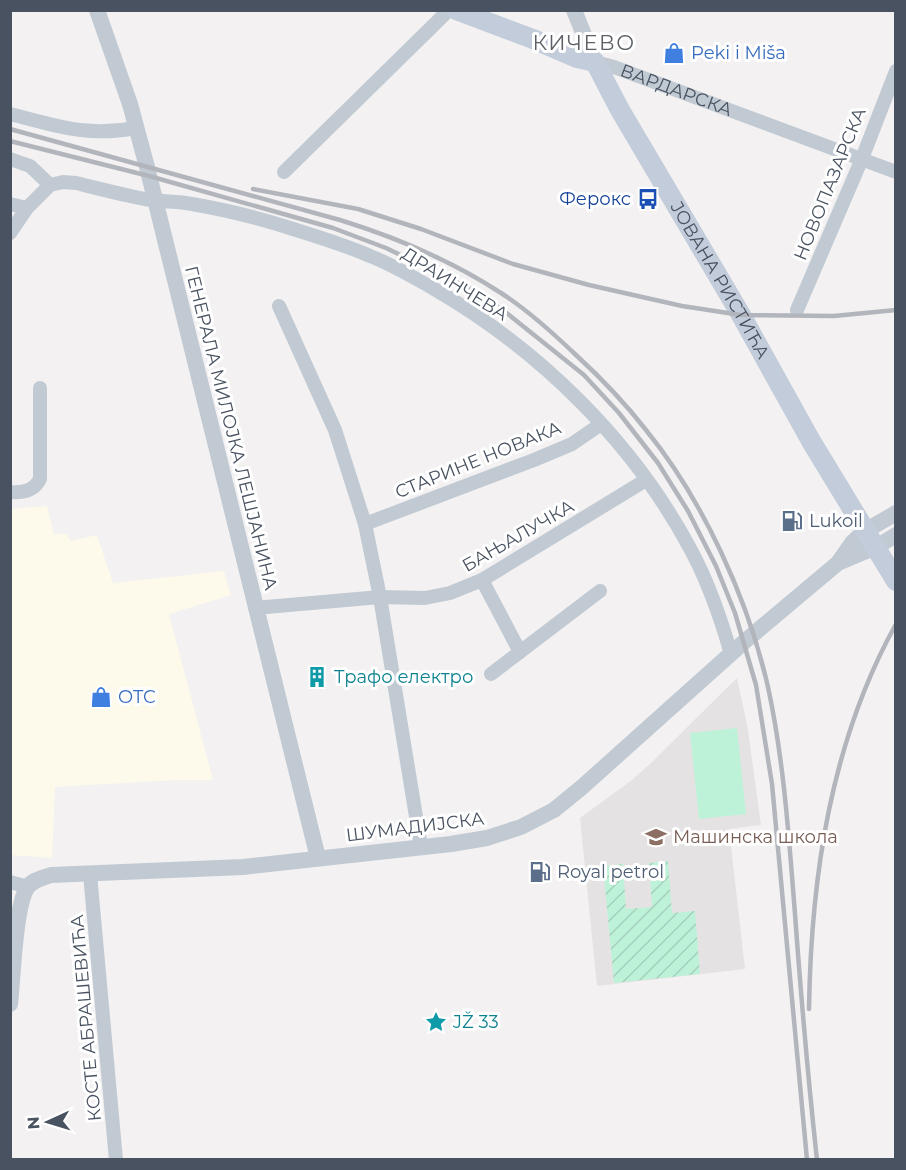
<svg xmlns="http://www.w3.org/2000/svg" width="906" height="1170" viewBox="0 0 906 1170" font-family="Montserrat,sans-serif">
	<style>
		.commercial { fill: #fdfaeb }
		.education { fill: #e5e2e3 }
		.grass { fill: #bef2d8 }
		.garden { fill: url(#garden-furrows) }
		.lines { fill: none; stroke-linecap: round; stroke-linejoin: round }
		.minor { stroke: #c1cad3; stroke-width: 14 }
		.tertiary { stroke: #c1cad3; stroke-width: 16 }
		.secondary { stroke: #c3ccda; stroke-width: 20 }
		.rail { stroke: #b3b5bc; stroke-width: 4.5 }
		.labels { text-anchor: middle; stroke-width: 6; stroke-linejoin: round; paint-order: stroke }
		.shop-label { font-size: 18px; fill: #366cbe; stroke: #fff; text-anchor: start }
		.street-label { font-size: 18px; fill: #485260; stroke: #fff }
		.transit-label { font-size: 18px; fill: #164399; stroke: #fff; text-anchor: end }
		.service-label { font-size: 18px; fill: #4e5e75; stroke: #fff; text-anchor: start }
		.culture-label { font-size: 18px; fill: #0d838f; stroke: #fff; text-anchor: start }
		.education-label { font-size: 18px; fill: #785e54; stroke: #fff; text-anchor: start }
		.quarter-label { font-size: 21px; letter-spacing: 1.5px; fill: #5d6066; stroke: #fff }
	</style>
	<defs>
		<pattern id="garden-furrows" width="10" height="10" patternUnits="userSpaceOnUse" patternTransform="scale(1.5)"><rect width="10" height="10" fill="#bef2d8"/><path d="M-1 1l2-2M0 10L10 0M9 11l2-2" fill="none" stroke="#a5d1bc"/></pattern>
	</defs>
	<rect width="100%" height="100%" fill="#f3f1f1"/>
	<polygon class="commercial" points="47,506 54,534 67,534 70,541 97,535 113,583 224,571 231,595 169,614 213,780 176,780 55,787 52,858 10,855 11,509"/>
	<polygon class="education" points="737,678 748,730 761,825 729,829 745,969 597,986 580,818 632,780 651,763"/>
	<polygon class="grass" points="737,728 746,814 699,819 690,733"/>
	<polygon class="garden" points="668,861 672,913 695,911 700,974 614,983 603,866 623,864 626,909 652,907 649,863"/>
	<g class="lines">
		<g class="minor">
			<path id="s1" d="M595 62 614 67 896 172"/>
			<path d="M10 114C58 126 86 137 136 128"/>
			<polyline points="10,159 30,166 50,185"/>
			<polyline points="284,172 449,10"/>
			<path d="M50 185 63 182 76 183C101 189 126 196 151 200 165 202 178 201 192 204 226 210 260 218 293 229 319 237 345 245 370 256 391 264 411 276 431 287 539 349 634 442 692 552 709 584 721 619 731 654"/>
			<polyline points="10,204 27,208"/>
			<polyline points="10,233 27,208 50,185"/>
			<polyline points="279,306 335,430 365,524 380,597 421,847"/>
			<polyline points="797,310 861,161 896,71"/>
			<path d="M10 492C23 493 34 491 40 479V388"/>
			<polyline points="365,524 534,460 572,444 601,424"/>
			<polyline points="482,580 520,652"/>
			<polyline points="255,608 380,597 425,598 450,593 482,580 646,480"/>
			<polyline points="491,674 600,591"/>
			<polyline points="90,874 116,1160"/>
			<polyline points="10,882 28,887"/>
		</g>
		<g class="tertiary">
			<polyline points="97,10 130,104 147,167 318,858"/>
			<polyline points="574,10 595,62"/>
			<polyline points="838,563 876,547 896,535"/>
			<path d="M10 1004C13 978 15 907 27 888 32 880 42 878 51 875L243 867 451 844 487 838 521 827 554 810 581 788 744 642 838 563 852 543 865 531 896 513"/>
		</g>
		<path class="secondary" id="s2" d="M456 10 533 39 577 58 595 62 620 110 741 315 811 441 896 581"/>
		<g class="rail">
			<path d="M10 129 340 220C395 237 452 261 501 293 528 310 553 333 576 355 601 378 625 403 646 430 703 500 748 599 768 687 784 761 789 839 795 914 801 996 808 1078 817 1160"/>
			<polyline points="10,141 149,176 333,228 386,248 473,290 503,310 584,375 619,413 658,463 688,511 716,566 735,613 756,685 772,784 807,1160"/>
			<polyline points="253,189 358,209 421,229 513,264 589,285 682,306 741,315 834,316 896,310"/>
			<path d="M809 1009C811 876 831 741 896 624"/>
		</g>
	</g>
	<defs>
		<symbol id="shop-bare" viewBox="-9 -9 18 18"><path d="M-5-2.5h2.3a2.7 3.5 0 0 1 5.4 0H5L5.5 6h-11ZM-1.5-2.5h3a1.5 2.3 0 0 0-3 0Z" fill="#3f7fe0" stroke="#fff" stroke-width="2.5" paint-order="stroke"/></symbol>
		<symbol id="bus-bare" viewBox="-9 -9 18 18"><path d="M-5-6H5V4H4V6H2V4H-2V6H-4V4H-5ZM-3.5-4V0h7V-4ZM-3.5 1.2v1.5H-2V1.2ZM2 1.2v1.5H3.5V1.2Z" fill="#1a4fb4" stroke="#fff" stroke-width="2.5" paint-order="stroke"/></symbol>
		<symbol id="fuel-bare" viewBox="-9 -9 18 18"><path d="M-5.5-6h7V0h2V4h1.3V-2.5L3-4.5l.8-.8L6-3V5H2.5V1h-1V6h-7ZM-4.2-4.7v3.2H.2V-4.7Z" fill="#5c6f8a" stroke="#fff" stroke-width="2.5" paint-order="stroke"/></symbol>
		<symbol id="building-bare" viewBox="-9 -9 18 18"><path d="M-4-6H4V6H1V3H-1V6H-4ZM-2.5-4.3h1.7v1.8h-1.7ZM.8-4.3h1.7v1.8H.8ZM-2.5-1h1.7V.8h-1.7ZM.8-1h1.7V.8H.8Z" fill="#0f9aa8" stroke="#fff" stroke-width="2.5" paint-order="stroke"/></symbol>
		<symbol id="school-bare" viewBox="-9 -9 18 18"><path d="M0-5L7-2L0 1L-7-2ZM-4 1L0 2.5L4 1V4Q0 6-4 4Z" fill="#8d6e63" stroke="#fff" stroke-width="2.5" paint-order="stroke"/></symbol>
		<symbol id="sight-bare" viewBox="-9 -9 18 18"><path d="M0-6L1.8-2.2L6-1.7L2.9 1.2L3.7 5.4L0 3.3L-3.7 5.4L-2.9 1.2L-6-1.7L-1.8-2.2Z" fill="#0f9aa8" stroke="#fff" stroke-width="2.5" paint-order="stroke"/></symbol>
	</defs>
	<g fill-rule="evenodd">
		<use href="#shop-bare" x="659" y="38" width="30" height="30"/>
		<use href="#bus-bare" x="633" y="184" width="30" height="30"/>
		<use href="#fuel-bare" x="777" y="506" width="30" height="30"/>
		<use href="#building-bare" x="302" y="662" width="30" height="30"/>
		<use href="#shop-bare" x="86" y="682" width="30" height="30"/>
		<use href="#school-bare" x="641" y="822" width="30" height="30"/>
		<use href="#fuel-bare" x="525" y="857" width="30" height="30"/>
		<use href="#sight-bare" x="421" y="1007" width="30" height="30"/>
	</g>
	<g class="labels">
		<g class="shop-label">
			<text x="691" y="59">Peki i Miša</text>
			<text x="118" y="703">OTC</text>
		</g>
		<g class="street-label">
			<text dy="6" stroke="none"><textPath href="#s1" startOffset="86">ВАРДАРСКА</textPath></text>
			<text transform="translate(830 184) rotate(-68)" y="6">НОВОПАЗАРСКА</text>
			<text dy="6" stroke="none"><textPath href="#s2" startOffset="400">ЈОВАНА РИСТИЋА</textPath></text>
			<text transform="translate(455 284) rotate(32)" y="6">ДРАИНЧЕВА</text>
			<text transform="translate(231 428) rotate(76)" y="6">ГЕНЕРАЛА МИЛОЈКА ЛЕШЈАНИНА</text>
			<text transform="translate(478 460) rotate(-22)" y="6">СТАРИНЕ НОВАКА</text>
			<text transform="translate(518 536) rotate(-30)" y="6">БАЊАЛУЧКА</text>
			<text transform="translate(415 827) rotate(-7)" y="6">ШУМАДИЈСКА</text>
			<text transform="translate(86 1018) rotate(-95)" y="6">КОСТЕ АБРАШЕВИЋА</text>
		</g>
		<g class="transit-label">
			<text x="631" y="205">Ферокс</text>
		</g>
		<g class="service-label">
			<text x="809" y="527">Lukoil</text>
			<text x="557" y="878">Royal petrol</text>
		</g>
		<g class="culture-label">
			<text x="334" y="683">Трафо електро</text>
			<text x="453" y="1028">JŽ 33</text>
		</g>
		<g class="education-label">
			<text x="673" y="843">Машинска школа</text>
		</g>
		<g class="quarter-label">
			<text x="584" y="50">КИЧЕВО</text>
		</g>
	</g>
	<rect width="906" height="1170" fill="none" stroke="#485260" stroke-width="24"/>
	<g transform="translate(48 1122) rotate(266)" stroke="#ffffff" stroke-width="4.5" paint-order="stroke">
	<path d="M0-4.5L10 22L0 15L-10 22Z" fill="#485260"/>
	<text y="-9" font-size="16" font-weight="bold" text-anchor="middle" fill="#485260">N</text>
	</g>
</svg>
